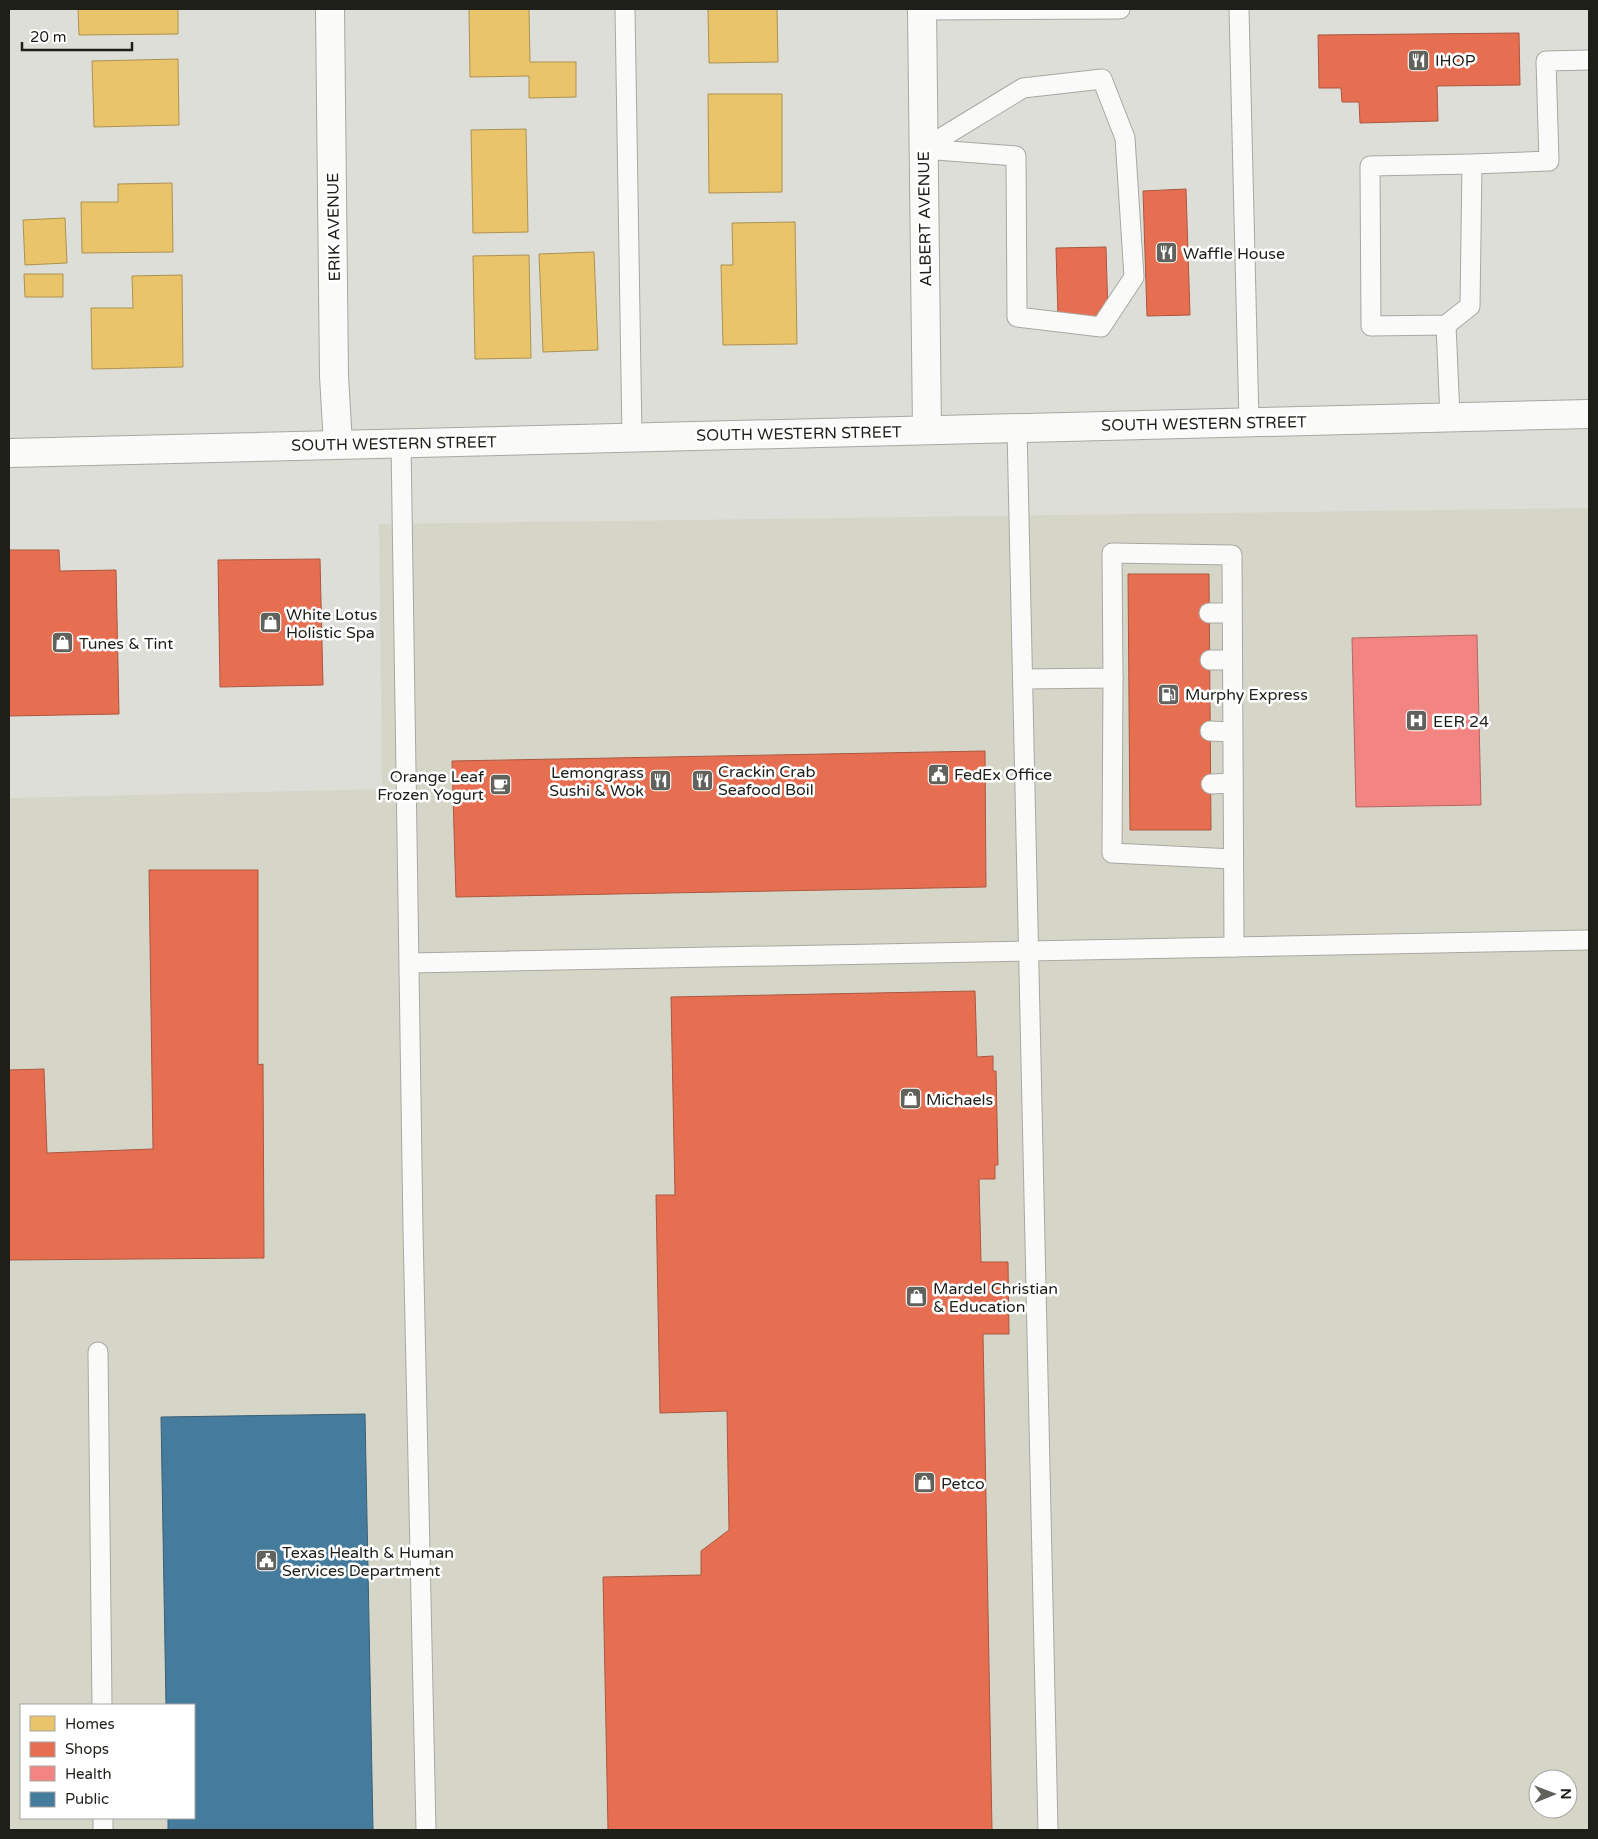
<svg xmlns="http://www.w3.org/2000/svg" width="1598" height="1839" viewBox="0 0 1598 1839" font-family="'Varela Round',sans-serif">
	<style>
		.built { fill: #d6d6c8; fill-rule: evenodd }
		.homes { fill: #e9c46a; stroke: #ac9252 }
		.shops { fill: #e76f51; stroke: #ab5740 }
		.health { fill: #f28482; stroke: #b36663 }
		.public { fill: #457b9d; stroke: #3a5f76 }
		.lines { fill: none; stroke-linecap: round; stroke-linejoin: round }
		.service-casing { stroke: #a8a8a2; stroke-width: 21 }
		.minor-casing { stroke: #a8a8a2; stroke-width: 30 }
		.tertiary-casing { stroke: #a8a8a2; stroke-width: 30 }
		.secondary-casing { stroke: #a8a8a2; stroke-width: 30 }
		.service { stroke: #fafaf9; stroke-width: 19 }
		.minor { stroke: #fafaf9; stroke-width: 28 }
		.tertiary { stroke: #fafaf9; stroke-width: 28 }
		.secondary { stroke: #fafaf9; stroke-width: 28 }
		.labels { text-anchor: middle; stroke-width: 5; stroke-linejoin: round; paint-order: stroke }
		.poi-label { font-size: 16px; fill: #1f1f1a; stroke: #fff; text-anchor: start }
		.street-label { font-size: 16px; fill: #1f1f1a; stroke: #fff }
	</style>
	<rect width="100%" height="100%" fill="#deded8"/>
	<path class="built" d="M1589 508V1830H9V798L382 789 379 524ZM21 1705H194V1818H21ZM1538 1779H1568V1809H1538Z"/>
	<g class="homes">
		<polygon points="78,9 178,9 178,34 79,35"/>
		<polygon points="469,9 529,9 530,62 576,62 576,97 529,98 529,76 470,77"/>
		<polygon points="708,9 777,9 778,62 709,63"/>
		<polygon points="178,59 179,125 94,127 92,61"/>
		<polygon points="708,94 782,94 782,192 709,193"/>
		<polygon points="526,129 528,232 473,233 471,130"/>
		<polygon points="172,183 173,252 82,253 81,202 118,202 118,184"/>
		<polygon points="65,218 67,263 25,265 23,220"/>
		<polygon points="795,222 797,344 723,345 721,265 733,265 732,223"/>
		<polygon points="594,252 598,350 543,352 539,254"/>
		<polygon points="529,255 531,358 475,359 473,256"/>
		<polygon points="24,274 63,274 63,297 25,297"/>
		<polygon points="182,275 183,367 92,369 91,308 133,308 132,276"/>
	</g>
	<g class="shops">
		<polygon points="1519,33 1520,85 1437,86 1438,121 1360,123 1359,102 1342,102 1341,88 1319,88 1318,35"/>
		<polygon points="1186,189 1190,315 1147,316 1143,191"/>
		<polygon points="1106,247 1108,316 1058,317 1056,248"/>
		<polygon points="9,550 59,550 60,571 116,570 119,714 9,716"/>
		<polygon points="320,559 323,685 220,687 218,560"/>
		<polygon points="1128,574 1209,574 1211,830 1130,830"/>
		<polygon points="985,751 986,887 456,897 452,761"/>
		<polygon points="149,870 258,870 258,1065 263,1064 264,1258 9,1260 9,1070 44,1069 47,1153 153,1149"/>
		<polygon points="975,991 977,1057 993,1056 993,1071 996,1071 998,1165 995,1165 995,1179 979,1179 981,1262 1008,1262 1009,1334 983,1334 992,1830 608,1830 603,1577 701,1575 701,1551 729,1530 727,1411 660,1413 656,1195 675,1195 671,997"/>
	</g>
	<polygon class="health" points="1477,635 1481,805 1356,807 1352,638"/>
	<polygon class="public" points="365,1414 373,1830 168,1830 168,1818 194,1818 194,1705 166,1705 161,1417"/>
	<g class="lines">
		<defs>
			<g id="service">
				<polyline points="625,9 632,437"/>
				<polyline points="1239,9 1249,422"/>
				<polyline points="922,10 1120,9"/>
				<polygon points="1102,79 1125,138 1134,277 1101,327 1017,317 1016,156 923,149 1023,88"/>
				<polyline points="1472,164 1470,306 1446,325 1371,326 1370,166 1472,164 1549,161 1546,61 1589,60"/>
				<polyline points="1446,325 1450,417"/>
				<polyline points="1017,428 1048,1830"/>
				<polyline points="401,443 413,1230 426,1830"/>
				<polyline points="1209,613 1232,613"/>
				<polyline points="1210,660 1232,660"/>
				<polyline points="1113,678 1112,853 1233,859"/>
				<polyline points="1023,679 1113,678 1112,553 1232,555 1234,947"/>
				<polyline points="1210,731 1232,732"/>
				<polyline points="1211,784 1233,783"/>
				<polyline points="410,963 1589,940"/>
				<polyline points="98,1352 102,1705"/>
				<polyline points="103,1818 103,1830"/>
			</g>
			<polyline id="minor" points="922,9 927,430"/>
			<polyline id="tertiary" points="330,9 334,376 338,444"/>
			<polyline id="secondary" points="9,453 1589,414"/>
		</defs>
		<use href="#service" class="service-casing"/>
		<use href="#minor" class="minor-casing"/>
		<use href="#tertiary" class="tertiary-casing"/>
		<use href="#secondary" class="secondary-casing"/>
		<use href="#service" class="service"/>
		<use href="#minor" class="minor"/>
		<use href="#tertiary" class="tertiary"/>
		<use href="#secondary" class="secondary"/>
	</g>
	<defs>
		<symbol id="restaurant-square" viewBox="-11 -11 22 22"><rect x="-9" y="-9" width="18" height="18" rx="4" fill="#62625c" stroke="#fff"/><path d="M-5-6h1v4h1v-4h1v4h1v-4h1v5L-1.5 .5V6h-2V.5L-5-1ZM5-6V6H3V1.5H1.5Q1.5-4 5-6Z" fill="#fff"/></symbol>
		<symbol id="shop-square" viewBox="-11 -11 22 22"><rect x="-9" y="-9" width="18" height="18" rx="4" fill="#62625c" stroke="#fff"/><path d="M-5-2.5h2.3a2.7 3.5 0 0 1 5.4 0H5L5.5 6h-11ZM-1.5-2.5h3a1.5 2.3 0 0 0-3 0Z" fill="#fff"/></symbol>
		<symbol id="fuel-square" viewBox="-11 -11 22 22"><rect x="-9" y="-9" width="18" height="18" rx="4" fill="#62625c" stroke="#fff"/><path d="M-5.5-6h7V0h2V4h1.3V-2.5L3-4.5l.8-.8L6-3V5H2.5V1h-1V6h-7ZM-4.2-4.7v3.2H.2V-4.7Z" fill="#fff"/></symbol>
		<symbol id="hospital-square" viewBox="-11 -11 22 22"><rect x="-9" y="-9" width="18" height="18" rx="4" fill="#62625c" stroke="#fff"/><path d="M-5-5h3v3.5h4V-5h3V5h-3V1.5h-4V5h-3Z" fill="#fff"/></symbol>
		<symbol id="civic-square" viewBox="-11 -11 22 22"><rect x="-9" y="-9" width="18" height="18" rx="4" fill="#62625c" stroke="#fff"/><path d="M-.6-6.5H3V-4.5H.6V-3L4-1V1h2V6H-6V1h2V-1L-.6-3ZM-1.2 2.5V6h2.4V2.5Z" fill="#fff"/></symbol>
		<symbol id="cafe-square" viewBox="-11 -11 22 22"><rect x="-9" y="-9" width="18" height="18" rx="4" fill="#62625c" stroke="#fff"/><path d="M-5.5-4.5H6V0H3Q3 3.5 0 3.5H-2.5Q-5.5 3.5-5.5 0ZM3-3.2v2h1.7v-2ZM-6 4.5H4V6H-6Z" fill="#fff"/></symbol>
	</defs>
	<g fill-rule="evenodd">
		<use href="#restaurant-square" x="1406" y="48" width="25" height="25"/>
		<use href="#restaurant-square" x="1154" y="240" width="25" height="25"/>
		<use href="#shop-square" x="258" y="610" width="25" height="25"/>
		<use href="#shop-square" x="50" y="630" width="25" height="25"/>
		<use href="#fuel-square" x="1156" y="682" width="25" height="25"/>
		<use href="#hospital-square" x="1404" y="708" width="25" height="25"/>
		<use href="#civic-square" x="926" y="762" width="25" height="25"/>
		<use href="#restaurant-square" x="690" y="768" width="25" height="25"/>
		<use href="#restaurant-square" x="648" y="768" width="25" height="25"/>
		<use href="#cafe-square" x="488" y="772" width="25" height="25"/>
		<use href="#shop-square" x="898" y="1086" width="25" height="25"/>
		<use href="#shop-square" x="904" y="1284" width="25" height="25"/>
		<use href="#shop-square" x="912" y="1470" width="25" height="25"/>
		<use href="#civic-square" x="254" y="1548" width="25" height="25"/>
	</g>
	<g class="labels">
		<g class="poi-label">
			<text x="1435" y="66">IHOP</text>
			<text x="1183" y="259">Waffle House</text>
			<text x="286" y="620">White Lotus<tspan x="286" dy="18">Holistic Spa</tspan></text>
			<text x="79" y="649">Tunes &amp; Tint</text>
			<text x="1185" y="700">Murphy Express</text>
			<text x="1433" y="727">EER 24</text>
			<text x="718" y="777">Crackin Crab<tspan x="718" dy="18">Seafood Boil</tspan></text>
			<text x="644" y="778" text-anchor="end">Lemongrass<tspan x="644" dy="18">Sushi &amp; Wok</tspan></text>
			<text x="954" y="780">FedEx Office</text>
			<text x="484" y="782" text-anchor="end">Orange Leaf<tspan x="484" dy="18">Frozen Yogurt</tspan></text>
			<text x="926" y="1105">Michaels</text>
			<text x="933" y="1294">Mardel Christian<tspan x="933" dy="18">&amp; Education</tspan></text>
			<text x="941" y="1489">Petco</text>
			<text x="282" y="1558">Texas Health &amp; Human<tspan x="282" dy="18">Services Department</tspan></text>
		</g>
		<g class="street-label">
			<text transform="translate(924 219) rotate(-91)" y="6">ALBERT AVENUE</text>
			<text transform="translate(333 227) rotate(-91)" y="6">ERIK AVENUE</text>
			<text transform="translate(1204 423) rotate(-1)" y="6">SOUTH WESTERN STREET</text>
			<text transform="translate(799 433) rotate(-1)" y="6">SOUTH WESTERN STREET</text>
			<text transform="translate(394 443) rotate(-1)" y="6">SOUTH WESTERN STREET</text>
		</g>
	</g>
	<rect width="1598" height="1839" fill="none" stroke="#1f1f1a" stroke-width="20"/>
	<rect x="20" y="1704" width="175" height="115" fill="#ffffff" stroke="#a5a5a3"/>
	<rect x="30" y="1716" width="25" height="15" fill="#e9c46a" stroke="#a5a5a3"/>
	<text x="65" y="1729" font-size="15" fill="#1f1f1a">Homes</text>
	<rect x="30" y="1742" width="25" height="15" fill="#e76f51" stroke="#a5a5a3"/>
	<text x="65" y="1754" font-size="15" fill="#1f1f1a">Shops</text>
	<rect x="30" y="1766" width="25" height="15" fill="#f28482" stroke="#a5a5a3"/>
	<text x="65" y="1779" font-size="15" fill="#1f1f1a">Health</text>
	<rect x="30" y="1792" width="25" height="15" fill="#457b9d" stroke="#a5a5a3"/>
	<text x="65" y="1804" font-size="15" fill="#1f1f1a">Public</text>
	<g transform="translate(1553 1794) rotate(89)"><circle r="24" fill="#ffffff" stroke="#a5a5a3"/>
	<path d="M0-4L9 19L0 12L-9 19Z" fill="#62625c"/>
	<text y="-8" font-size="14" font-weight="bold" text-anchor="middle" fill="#1f1f1a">N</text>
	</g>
	<path d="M22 42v8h110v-8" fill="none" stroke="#1f1f1a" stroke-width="2.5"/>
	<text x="30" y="42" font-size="15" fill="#1f1f1a" stroke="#ffffff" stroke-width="4" paint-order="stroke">20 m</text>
</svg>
